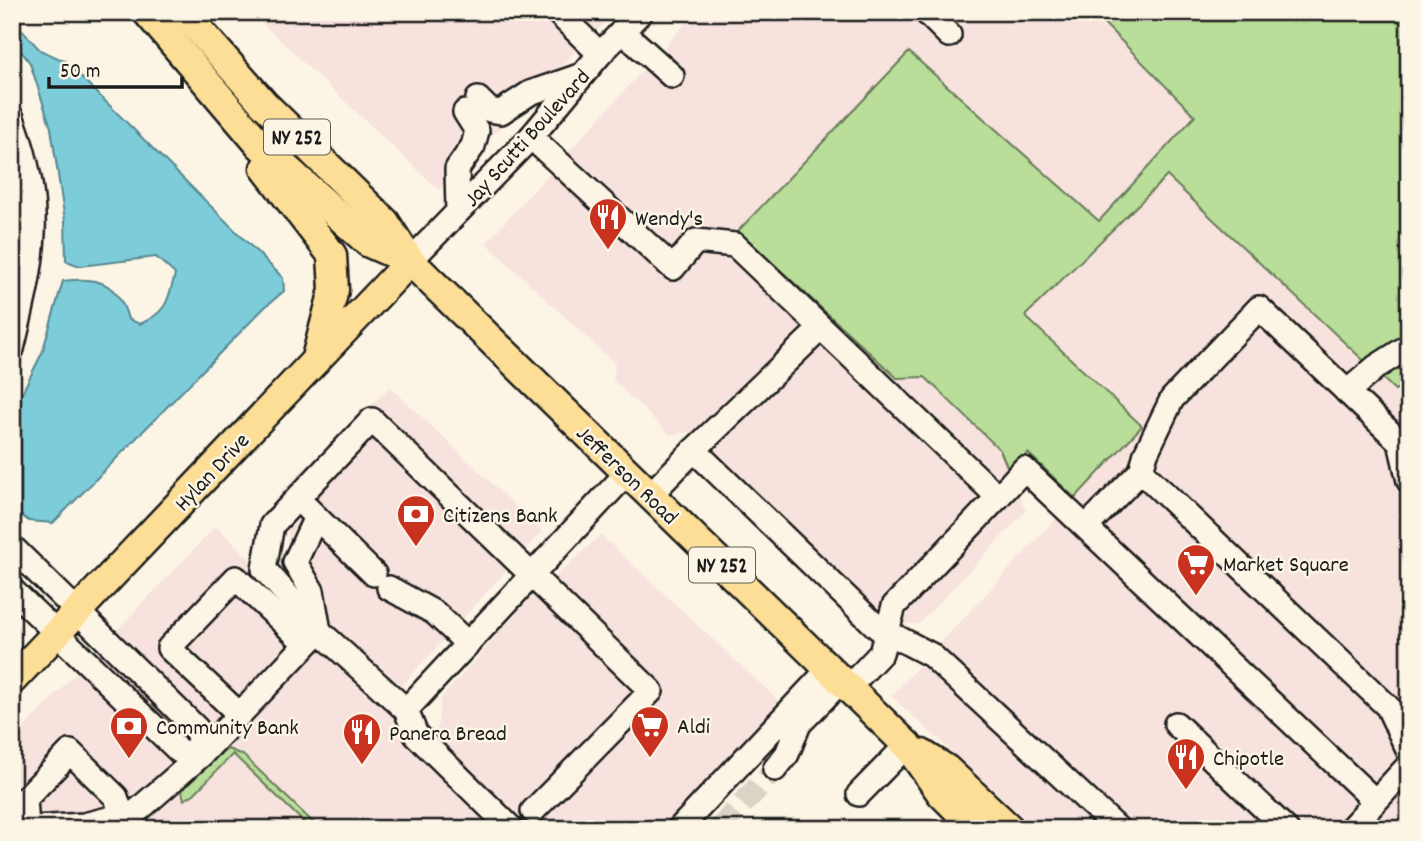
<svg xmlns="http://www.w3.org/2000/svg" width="1421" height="841" viewBox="0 0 1421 841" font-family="Dekko,sans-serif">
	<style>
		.built { fill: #f7e2de }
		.green { fill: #b9de99; stroke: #6a7d5a; stroke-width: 2 }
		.water { fill: #7dccda; stroke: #56868e; stroke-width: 2 }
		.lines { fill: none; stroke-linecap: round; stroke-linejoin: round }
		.minor-tunnel { stroke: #dad4c7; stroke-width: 23; stroke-dasharray: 23 11; stroke-linecap: butt }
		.minor-casing { stroke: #1c1c1c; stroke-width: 28 }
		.major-casing { stroke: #1c1c1c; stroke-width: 33 }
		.minor { stroke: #fcf5e5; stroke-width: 23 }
		.major { stroke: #fcde96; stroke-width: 28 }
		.labels { text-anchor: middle; stroke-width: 5; stroke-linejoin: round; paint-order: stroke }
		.shield { fill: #fcf5e5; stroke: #5f5d58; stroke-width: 2 }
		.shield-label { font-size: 21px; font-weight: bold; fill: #1c1c1c }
		.street-label { font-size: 23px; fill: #1c1c1c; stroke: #fcf5e5 }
		.poi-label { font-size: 23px; fill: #1c1c1c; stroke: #fcf5e5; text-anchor: start }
	</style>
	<rect width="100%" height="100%" fill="#fcf5e5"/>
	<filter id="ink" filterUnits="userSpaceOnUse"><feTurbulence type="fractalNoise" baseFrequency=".0143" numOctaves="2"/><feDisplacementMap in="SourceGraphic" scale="14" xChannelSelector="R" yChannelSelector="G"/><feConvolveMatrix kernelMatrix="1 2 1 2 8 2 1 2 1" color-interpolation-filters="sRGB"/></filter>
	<g filter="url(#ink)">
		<g class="built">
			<polygon points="250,12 615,12 439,190"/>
			<polygon points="696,12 1093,12 1195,116 1099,221 909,52 739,231 924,377 1000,450 1026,511 919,624 901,624 867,599 689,432 670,435 613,380 615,364 486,243"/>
			<polygon points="1167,175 1395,389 1409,383 1409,829 1036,829 891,696 1142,426 1025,316"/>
			<polygon points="390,387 542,531 396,692 300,589 285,562 288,532 282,490"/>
			<polygon points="216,526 436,740 441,698 525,604 601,535 781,703 683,829 12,829 12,740"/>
		</g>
		<g class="green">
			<polygon points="1093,12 1409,12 1409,383 1395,390 1167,176 1025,316 1142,426 1075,498 1028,453 1009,471 1000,450 925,377 897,378 738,231 909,52 1099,221 1195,116"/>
			<polygon points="228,749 243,755 320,829 311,829 233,754 194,794 184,800 182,791 211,761"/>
		</g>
		<path class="water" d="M12 19 40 50 65 61 283 278 284 291 264 308 53 523 29 521 12 509V413L42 353 63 281C99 276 118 283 128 319L140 324C167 312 168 301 175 274L156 257 80 266 66 261 65 221 51 128 30 63 12 39Z"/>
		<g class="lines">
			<polyline class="minor-tunnel" points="719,829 775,769"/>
			<defs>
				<g id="minor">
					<polyline points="557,12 600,54"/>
					<polyline points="926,12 949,35"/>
					<polyline points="622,31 672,76"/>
					<polyline points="478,99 489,110 501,112 530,93 582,75"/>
					<path d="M12 118C46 210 34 258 12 349"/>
					<polyline points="531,137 673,268 696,241 735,245 998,497 1024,469 1375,801"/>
					<polyline points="458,211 457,169 473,146 477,131 465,112"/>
					<polyline points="410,261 531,137 600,54 641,12"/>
					<polyline points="1347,392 1376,367 1409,346"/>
					<polyline points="694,450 821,328"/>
					<polyline points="1141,471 1146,453 1172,399 1259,308 1400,442 1409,481"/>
					<polyline points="650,495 694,450 877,627 931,655 1118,829"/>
					<polyline points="307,508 374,574"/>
					<polyline points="316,517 295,562 312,591 319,631"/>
					<polyline points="1086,527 1141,471 1388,707 1409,752"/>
					<polyline points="12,547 197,729 201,755 179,751 12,590"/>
					<polyline points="389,588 435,613 468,644"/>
					<polyline points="319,631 264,569 272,525 372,420 651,691 533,811"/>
					<polyline points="848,688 881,653 894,606 998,497"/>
					<polyline points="406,710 416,735 512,829"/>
					<polyline points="239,714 169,648 236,578 306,644"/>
					<polyline points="1176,724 1286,829"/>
					<polyline points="775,769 787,754 799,724 841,681"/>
					<polyline points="859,794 907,745"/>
					<polyline points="27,827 25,799 70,752 116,797 122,816"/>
					<polyline points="16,829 84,825 136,812 201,755 319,631 406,710 627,473"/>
					<polyline points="679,829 829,669"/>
					<polyline points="1350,829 1409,765"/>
				</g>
				<g id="major">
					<polyline points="147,12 260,145 369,243 410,261"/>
					<polyline points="183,12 264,104 385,222 410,261 907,745 941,793 977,829"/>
					<polyline points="265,168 332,255 334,290 316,358"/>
					<polyline points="12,680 410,261"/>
					<polyline points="922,754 946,769 1010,829"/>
				</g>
			</defs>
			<use href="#minor" class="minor-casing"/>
			<use href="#major" class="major-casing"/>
			<use href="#minor" class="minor"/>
			<use href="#major" class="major"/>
		</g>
	</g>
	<defs>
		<symbol id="restaurant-pin" viewBox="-11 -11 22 30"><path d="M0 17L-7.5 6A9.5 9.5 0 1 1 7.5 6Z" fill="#c8321e" stroke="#fcf5e5"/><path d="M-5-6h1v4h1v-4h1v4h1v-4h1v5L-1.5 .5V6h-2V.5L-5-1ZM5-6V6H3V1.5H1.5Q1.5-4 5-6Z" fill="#fff"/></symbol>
		<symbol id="bank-pin" viewBox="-11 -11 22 30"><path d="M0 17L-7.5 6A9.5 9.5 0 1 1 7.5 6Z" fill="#c8321e" stroke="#fcf5e5"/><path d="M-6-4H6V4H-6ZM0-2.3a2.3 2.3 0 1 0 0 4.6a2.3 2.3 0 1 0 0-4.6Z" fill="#fff"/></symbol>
		<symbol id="supermarket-pin" viewBox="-11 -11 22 30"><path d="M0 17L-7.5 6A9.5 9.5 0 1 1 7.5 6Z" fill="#c8321e" stroke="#fcf5e5"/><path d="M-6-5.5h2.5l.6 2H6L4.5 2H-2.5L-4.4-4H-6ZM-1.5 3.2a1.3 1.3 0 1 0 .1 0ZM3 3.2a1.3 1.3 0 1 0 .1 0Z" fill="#fff"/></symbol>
	</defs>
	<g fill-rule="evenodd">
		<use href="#restaurant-pin" x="586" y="195" width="44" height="60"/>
		<use href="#bank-pin" x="394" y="492" width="44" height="60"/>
		<use href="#supermarket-pin" x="1174" y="541" width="44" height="60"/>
		<use href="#supermarket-pin" x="628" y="703" width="44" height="60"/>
		<use href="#bank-pin" x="107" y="704" width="44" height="60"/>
		<use href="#restaurant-pin" x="340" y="710" width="44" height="60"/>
		<use href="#restaurant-pin" x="1164" y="735" width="44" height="60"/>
	</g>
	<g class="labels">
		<g class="shield">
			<rect x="264" y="119.5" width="66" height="35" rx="5"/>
			<rect x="689" y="547.5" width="66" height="35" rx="5"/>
		</g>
		<g class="shield-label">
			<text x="297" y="144">NY 252</text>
			<text x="722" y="572">NY 252</text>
		</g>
		<g class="street-label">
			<text transform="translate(526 137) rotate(-48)" y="8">Jay Scutti Boulevard</text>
			<text transform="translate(211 471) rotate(-47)" y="8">Hylan Drive</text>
			<text transform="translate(628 474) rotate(44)" y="8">Jefferson Road</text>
		</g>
		<g class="poi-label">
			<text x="635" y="225">Wendy's</text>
			<text x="443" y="522">Citizens Bank</text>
			<text x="1223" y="571">Market Square</text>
			<text x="677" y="733">Aldi</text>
			<text x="156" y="734">Community Bank</text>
			<text x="389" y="740">Panera Bread</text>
			<text x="1213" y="765">Chipotle</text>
		</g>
	</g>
	<rect width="1421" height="841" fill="none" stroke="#fcf5e5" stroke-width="42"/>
	<rect x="21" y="21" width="1379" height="799" fill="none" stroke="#1c1c1c" stroke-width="2.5" filter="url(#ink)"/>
	<path d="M49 77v10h133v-10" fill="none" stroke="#1c1c1c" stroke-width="3.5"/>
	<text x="60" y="77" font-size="21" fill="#1c1c1c" stroke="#fcf5e5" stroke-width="5" paint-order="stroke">50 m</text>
</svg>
